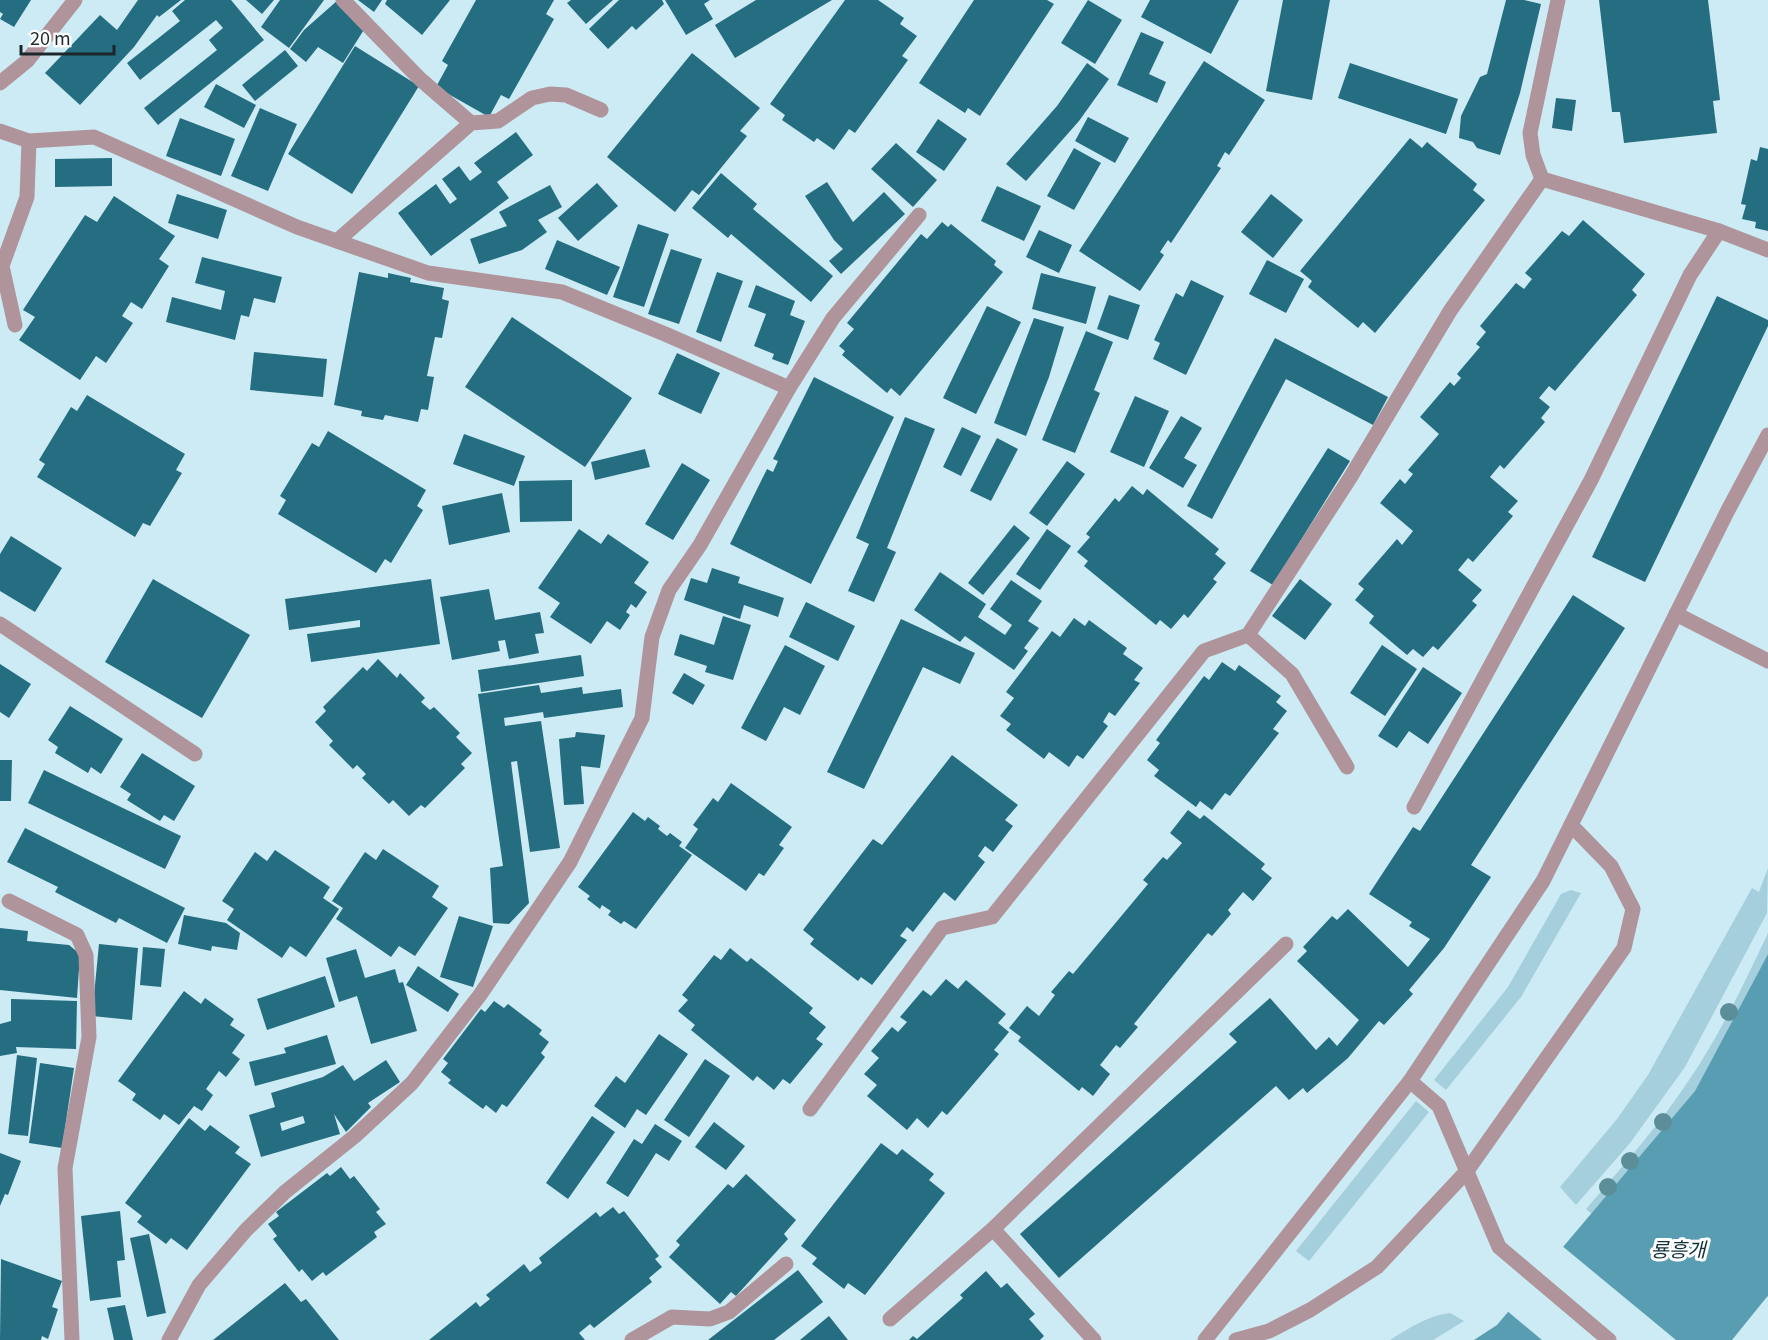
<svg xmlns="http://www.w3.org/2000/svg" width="1768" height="1340" viewBox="0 0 1768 1340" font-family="Georgia,'Noto Sans KR',serif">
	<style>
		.green { fill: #a5cfdc }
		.water { fill: #589db1 }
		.pier { fill: #cdebf4 }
		.building { fill: #256d80; fill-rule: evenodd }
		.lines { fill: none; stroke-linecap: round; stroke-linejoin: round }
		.minor { stroke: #b0949b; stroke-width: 15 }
		.tree { fill: #5c8e9a }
		.labels { text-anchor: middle; stroke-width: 6; stroke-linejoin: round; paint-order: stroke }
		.water-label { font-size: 20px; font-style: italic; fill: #0f313a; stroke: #fff }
	</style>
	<rect width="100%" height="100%" fill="#cdebf4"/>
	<g class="green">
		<polygon points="1768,868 1767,913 1685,1067 1630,1143 1576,1205 1560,1187 1617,1119 1648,1075 1752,888 1759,892"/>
		<polygon points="1571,890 1581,893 1521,997 1446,1090 1434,1080 1508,987 1561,894"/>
		<path d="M1768 933V954L1695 1091 1592 1214 1586 1209C1621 1168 1657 1128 1687 1083 1719 1037 1744 984 1768 933Z"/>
		<polygon points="1416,1101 1429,1112 1309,1261 1296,1251"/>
		<path d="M1450 1313 1464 1321 1433 1340H1390C1409 1328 1427 1316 1450 1313Z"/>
	</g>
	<polygon class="water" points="1768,954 1768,1296 1766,1298 1732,1340 1474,1340 1497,1325 1695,1091"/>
	<polygon class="pier" points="1561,1245 1676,1340 1542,1340 1506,1310"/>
	<g class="building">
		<polygon points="0,0 31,0 14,27 0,19 3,14 0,12"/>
		<polygon points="138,0 181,0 159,17 157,15 134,47 80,105 45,73 100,15 117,30"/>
		<polygon points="185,0 231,0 264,40 158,125 144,108 217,50 209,40 223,28 216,20 140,80 127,63 180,21 172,11"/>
		<polygon points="246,0 274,0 262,14"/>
		<polygon points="280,0 324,0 289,48 261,27"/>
		<polygon points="338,0 365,28 343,63 318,47 306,62 290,49 304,30"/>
		<polygon points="358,0 382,0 374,12"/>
		<polygon points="387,0 450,0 422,35 385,4"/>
		<polygon points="476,0 554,0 546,14 554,19 509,99 501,95 489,117 436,87 448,65 442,61"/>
		<polygon points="571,0 613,0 586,24 567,3"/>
		<polygon points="619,0 662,0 664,4 636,30 632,26 608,49 589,29"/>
		<polygon points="665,0 710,0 704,4 713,19 686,35"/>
		<polygon points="756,0 832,0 735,58 715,25"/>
		<polygon points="845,0 878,0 904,18 900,24 917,36 902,56 908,60 855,133 849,129 834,150 817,138 814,142 782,120 785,115 770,104"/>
		<polygon points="974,0 1047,0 1054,4 980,116 968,108 965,113 919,83"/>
		<polygon points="1088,0 1122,20 1095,64 1061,43"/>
		<polygon points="1150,0 1239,0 1211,54 1141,17"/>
		<polygon points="1283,0 1330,0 1312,100 1266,91"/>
		<polygon points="1506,0 1524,0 1541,4 1520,93 1500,155 1477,148 1473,142 1459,138 1461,116 1480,77 1487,74"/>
		<polygon points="1599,0 1708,0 1720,100 1713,101 1717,133 1624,143 1620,112 1612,112"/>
		<polygon points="1141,32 1164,42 1149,74 1166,82 1157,103 1117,85"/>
		<polygon points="355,46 419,86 352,194 288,154"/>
		<polygon points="285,50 298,66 255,101 242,85"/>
		<polygon points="692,53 760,108 740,131 747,136 699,195 692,190 675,212 607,157"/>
		<polygon points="1204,61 1265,100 1229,155 1225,152 1217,166 1221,168 1171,243 1168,240 1160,252 1164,255 1140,291 1079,251"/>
		<polygon points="1087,63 1109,79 1079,121 1026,181 1006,164 1057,106"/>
		<polygon points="1350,63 1458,99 1446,134 1338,98"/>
		<polygon points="216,84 256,105 244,128 204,107"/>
		<polygon points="1556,98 1576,100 1572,131 1552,128"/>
		<polygon points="260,108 297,124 268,191 231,176"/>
		<polygon points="1088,117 1129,138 1115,163 1075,141"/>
		<polygon points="180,118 235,139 221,176 166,156"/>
		<polygon points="938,119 967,139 944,171 916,152"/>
		<polygon points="516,132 533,155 497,182 509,198 431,256 398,213 436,184 450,204 457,199 442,179 459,166 470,181 482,172 474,163"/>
		<polygon points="1410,138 1422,148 1427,142 1477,184 1473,190 1485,200 1375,333 1363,322 1358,328 1308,287 1312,281 1300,271"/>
		<polygon points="896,143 937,180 913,207 871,169"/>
		<polygon points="1760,147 1768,149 1768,231 1755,228 1756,222 1742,219 1746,205 1741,204 1751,159 1757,161"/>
		<polygon points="1074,148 1101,163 1074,210 1047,196"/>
		<polygon points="112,158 112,186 55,187 55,159"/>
		<polygon points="721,173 757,204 753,209 833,276 811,302 731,234 728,238 692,208"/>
		<polygon points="827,182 853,222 884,192 905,214 841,274 829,261 843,249 834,240 805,196"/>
		<polygon points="597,183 618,206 578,241 558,218"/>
		<polygon points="550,185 562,207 538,220 547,232 522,250 479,264 470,239 507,226 499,212"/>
		<polygon points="997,186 1041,206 1024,241 981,221"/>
		<polygon points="177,194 227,210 218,239 168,223"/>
		<polygon points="1271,194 1303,220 1273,258 1241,232"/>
		<polygon points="114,196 175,236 159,259 169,266 142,309 131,302 122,316 133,323 106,363 96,356 80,380 19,340 35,317 23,310 85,215 97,222"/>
		<polygon points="1583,220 1645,274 1632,290 1637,295 1555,391 1549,386 1539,398 1550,407 1541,418 1545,422 1504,469 1500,465 1490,477 1518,501 1508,512 1513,516 1473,562 1468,558 1458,570 1482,590 1472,601 1477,605 1438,650 1433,646 1423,657 1413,649 1407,655 1369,623 1374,616 1355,600 1364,589 1358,584 1397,539 1402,545 1413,531 1380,503 1400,479 1405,484 1413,474 1408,470 1439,434 1420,417 1450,382 1454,386 1461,378 1457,374 1480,347 1476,344 1486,332 1480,326 1516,283 1524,289 1532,279 1525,273 1562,231 1569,236"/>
		<polygon points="942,222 948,227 951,224 996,261 994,265 1003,272 900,396 891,388 887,393 842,355 845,351 839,346 854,329 847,323 921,234 927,239"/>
		<polygon points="638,224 669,234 644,307 613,297"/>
		<polygon points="1039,230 1072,245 1059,273 1026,257"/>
		<polygon points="557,240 620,267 607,295 545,269"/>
		<polygon points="671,249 702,259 679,324 648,314"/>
		<polygon points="202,257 282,277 275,303 254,298 249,317 241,315 235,340 166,322 172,297 221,310 225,291 195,283"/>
		<polygon points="1267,260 1304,279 1286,313 1249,294"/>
		<polygon points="359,272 388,278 388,273 411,278 410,282 444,288 442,299 449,301 442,338 435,337 427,376 434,377 428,410 421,409 418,422 385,415 383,420 361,416 362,411 334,405"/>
		<polygon points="717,272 743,281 721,342 696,332"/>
		<polygon points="1041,273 1096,287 1086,324 1032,309"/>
		<polygon points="1191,280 1224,296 1186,375 1153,359 1160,343 1154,340 1176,293 1183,297"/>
		<polygon points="756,285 795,301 790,315 805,321 788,365 772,359 774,354 754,346 766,314 748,307"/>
		<polygon points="1109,295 1140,305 1128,340 1097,329"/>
		<polygon points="1717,296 1768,320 1768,326 1645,582 1592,557"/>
		<polygon points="987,306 1021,322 976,414 943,398"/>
		<polygon points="512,317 632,398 585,467 465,387"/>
		<polygon points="1034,318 1064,327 1049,377 1026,436 994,423"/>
		<polygon points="1086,331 1113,342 1094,390 1100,393 1075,453 1042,440"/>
		<polygon points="1275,338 1388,397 1373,425 1286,379 1212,519 1187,506"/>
		<polygon points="254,352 327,359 323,397 250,390"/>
		<polygon points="677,353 720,373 701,414 658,394"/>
		<polygon points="814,377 894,417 811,584 730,544 767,469 773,472 778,461 773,459"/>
		<polygon points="87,395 185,454 176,470 182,473 150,526 143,523 135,537 37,477 45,464 39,460 71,407 77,411"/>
		<polygon points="1135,396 1169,411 1144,467 1110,452"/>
		<polygon points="1181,416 1202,428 1184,458 1197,465 1183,488 1149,468"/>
		<polygon points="905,417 935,429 887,548 896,552 874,602 848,591 869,544 856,538"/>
		<polygon points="962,427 981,436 961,476 943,467"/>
		<polygon points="328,431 426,490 417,506 423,510 391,563 385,559 376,573 278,514 286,500 280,496 312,443 319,447"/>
		<polygon points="464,434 525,456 514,486 453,464"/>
		<polygon points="997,438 1018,449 991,501 970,491"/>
		<polygon points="1328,448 1350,461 1273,585 1250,571"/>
		<polygon points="645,449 650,467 595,480 591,462"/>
		<polygon points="1067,461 1085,474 1047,526 1029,513"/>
		<polygon points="682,463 710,480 673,540 645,524"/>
		<polygon points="572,480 572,521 520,522 519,481"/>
		<polygon points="1132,486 1143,495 1147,489 1219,549 1215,554 1226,563 1213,579 1217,582 1188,618 1184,614 1171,629 1160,620 1156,625 1084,566 1088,561 1077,552 1090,537 1086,534 1115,498 1119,502"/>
		<polygon points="502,493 510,532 449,545 442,506"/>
		<polygon points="1014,525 1030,538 983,595 968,583"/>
		<polygon points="579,529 601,544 608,534 649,562 634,583 647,592 636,608 631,604 626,612 630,615 620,630 607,621 591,644 550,617 560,603 538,588"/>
		<polygon points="1047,529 1071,546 1040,590 1016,574"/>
		<polygon points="11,536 62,568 35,612 0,591 0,554"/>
		<polygon points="712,568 740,577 738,583 784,598 778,617 744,605 740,619 684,600 691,578 707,583"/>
		<polygon points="940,572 986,604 978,617 1005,635 1012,625 990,609 1011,580 1042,601 1028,621 1039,628 1024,648 1028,651 1014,670 965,636 960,642 914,610"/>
		<polygon points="153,579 250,635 202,718 105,662"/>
		<polygon points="431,579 440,644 311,662 307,634 360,627 360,620 289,630 285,599"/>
		<polygon points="1300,579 1332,604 1305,640 1272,616"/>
		<polygon points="489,589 495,620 540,612 544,633 535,634 539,653 509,659 505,640 498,641 500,651 452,660 440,597"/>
		<polygon points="1573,595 1625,628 1471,865 1491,877 1444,948 1409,990 1413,994 1384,1025 1379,1021 1348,1058 1307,1093 1303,1088 1289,1100 1276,1086 1059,1278 1020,1234 1237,1042 1229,1034 1270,998 1316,1050 1329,1037 1337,1046 1359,1020 1297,961 1307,951 1303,947 1332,916 1337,920 1348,909 1408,967 1430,939 1409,926 1412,922 1369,894 1413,827 1420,831"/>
		<polygon points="806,602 855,626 838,661 789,637"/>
		<polygon points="723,616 751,625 733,680 705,672 707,666 674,655 680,634 714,645"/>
		<polygon points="1074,618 1085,626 1089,620 1127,648 1123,654 1143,668 1134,680 1140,683 1115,716 1109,712 1103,722 1108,726 1083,759 1077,755 1069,767 1049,752 1044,759 1006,730 1011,724 1000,716 1014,698 1006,692 1052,631 1060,637"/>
		<polygon points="901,619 975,653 960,684 923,667 864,789 827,772"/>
		<polygon points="785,645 825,666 800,715 784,707 766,741 741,728"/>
		<polygon points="1382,645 1417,669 1385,716 1350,693"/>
		<polygon points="581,655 584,676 481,692 478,670"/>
		<polygon points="378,659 397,678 400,673 425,698 421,702 430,710 434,707 460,733 456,737 472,753 461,764 465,768 425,808 421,805 409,816 393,800 389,804 362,778 366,774 357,765 353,769 329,745 333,741 315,722 326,711 323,707 363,667 367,671"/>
		<polygon points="1222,662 1235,671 1239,665 1281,696 1276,702 1287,711 1273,729 1279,733 1230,796 1225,793 1212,810 1200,801 1196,807 1154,776 1159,770 1147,760 1160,743 1156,740 1204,676 1209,680"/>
		<polygon points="0,664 31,684 9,718 0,712"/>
		<polygon points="1423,667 1462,693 1428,744 1409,731 1397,748 1378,736"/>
		<polygon points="684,673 705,685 693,705 672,693"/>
		<polygon points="539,685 541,693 582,687 583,694 621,689 623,707 544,718 543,712 504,718 505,726 541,721 560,848 530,852 517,761 511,762 529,903 509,924 493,923 490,868 503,866 478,694"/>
		<polygon points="70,706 123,739 101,774 91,767 88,773 55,753 58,747 48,740"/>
		<polygon points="576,732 605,735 600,768 581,766 584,804 564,805 559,739 575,737"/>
		<polygon points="142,753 195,786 174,821 164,815 160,821 127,800 131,794 120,787"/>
		<polygon points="952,755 1018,805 1005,820 1013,826 993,852 985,846 978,856 985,862 955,901 944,892 913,932 907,927 900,936 907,940 872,985 861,977 858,981 810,944 814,939 803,930 873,839 882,845"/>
		<polygon points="0,760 12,760 11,801 0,801"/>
		<polygon points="44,770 181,836 165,869 28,803"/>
		<polygon points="731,783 792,827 779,845 784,848 764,876 759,873 746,891 685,848 698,829 693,825 713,798 718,802"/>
		<polygon points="1188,810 1200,819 1204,815 1265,864 1261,869 1272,878 1253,901 1243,892 1228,910 1231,914 1212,936 1208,933 1134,1024 1138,1027 1120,1048 1116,1045 1100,1065 1110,1074 1093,1096 1082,1087 1079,1091 1018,1041 1021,1037 1009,1028 1027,1006 1039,1016 1055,995 1051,992 1069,971 1073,974 1148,884 1143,880 1163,857 1167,860 1182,843 1170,833"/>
		<polygon points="633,812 645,821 648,817 660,826 658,829 667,836 670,833 682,842 679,846 692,855 636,929 624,921 621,924 608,915 611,911 602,905 600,909 587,899 590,896 578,887"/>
		<polygon points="25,828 185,908 167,943 119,918 116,923 55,892 58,887 7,862"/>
		<polygon points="383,849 439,886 432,897 448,908 415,956 399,946 391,957 336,919 343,908 332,901 365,852 376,860"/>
		<polygon points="275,850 330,887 323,898 339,909 306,957 290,946 282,958 227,920 234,909 222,901 255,852 267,861"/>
		<polygon points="184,915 226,923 240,933 237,950 212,946 211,951 178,944"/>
		<polygon points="459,916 493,926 473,987 440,977"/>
		<polygon points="0,928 28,931 27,941 69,945 80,954 77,998 0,990"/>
		<polygon points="99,944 138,948 132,1020 92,1016"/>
		<polygon points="143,947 165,949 161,987 140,985"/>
		<polygon points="730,948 747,962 751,958 813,1008 809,1013 826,1027 816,1039 823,1044 790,1084 783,1079 774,1090 757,1076 753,1081 691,1030 695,1025 678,1011 688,1000 682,995 714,955 721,960"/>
		<polygon points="356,949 365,978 395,969 399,983 403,982 417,1031 371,1044 357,996 339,1002 326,958"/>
		<polygon points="418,966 459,994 448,1012 406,985"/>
		<polygon points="325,976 335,1007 267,1030 257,999"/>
		<polygon points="946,979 958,989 966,980 1006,1014 998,1023 1009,1032 994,1050 999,1054 947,1115 942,1111 928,1128 917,1118 907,1130 867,1096 877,1085 864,1074 879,1058 871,1051 892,1027 898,1032 907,1022 900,1017 923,990 931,996"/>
		<polygon points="184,991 201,1004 205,998 234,1019 230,1025 245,1035 232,1053 240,1059 226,1077 219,1071 206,1089 213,1095 202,1111 194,1106 179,1125 164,1114 160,1120 132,1100 136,1094 118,1081"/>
		<polygon points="11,999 77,1001 76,1049 16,1047 17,1053 0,1056 0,1024 11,1021"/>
		<polygon points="494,1001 504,1008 508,1004 542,1030 539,1034 549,1042 541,1053 545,1057 507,1107 502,1104 496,1113 486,1105 483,1109 448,1083 451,1080 441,1072 448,1063 443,1059 481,1009 485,1012"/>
		<polygon points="659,1034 688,1054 646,1115 637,1109 625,1128 594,1106 616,1076 625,1083"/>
		<polygon points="327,1035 336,1064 255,1086 249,1062 286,1053 284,1048"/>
		<polygon points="17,1055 37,1058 28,1136 8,1134"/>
		<polygon points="705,1059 730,1076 689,1137 664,1120"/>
		<path d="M386 1060 400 1082 368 1103 371 1107 346 1132 334 1114 340 1134 261 1157 249 1115 275 1107 271 1093 323 1077 343 1065 354 1081ZM303 1116 305 1123 282 1131 280 1123Z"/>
		<polygon points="40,1063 74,1068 62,1148 29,1143"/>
		<polygon points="592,1116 615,1132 568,1199 546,1183"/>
		<polygon points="189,1118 205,1131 210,1125 240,1147 235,1153 251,1164 187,1250 171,1238 166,1244 137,1222 142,1216 125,1203"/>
		<polygon points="714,1122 745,1146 726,1170 695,1147"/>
		<polygon points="655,1124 682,1141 669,1161 656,1153 628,1197 606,1183 634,1139 642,1144"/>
		<polygon points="881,1143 897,1155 902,1149 934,1174 929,1180 945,1193 865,1295 848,1283 844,1289 812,1264 817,1258 801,1246"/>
		<polygon points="0,1153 21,1161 8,1195 5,1194 0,1206"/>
		<polygon points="341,1167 350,1179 354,1176 380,1209 376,1212 386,1224 374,1232 377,1237 326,1276 323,1272 312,1281 302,1269 299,1272 273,1239 277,1236 268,1224 279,1216 276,1212 327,1173 330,1176"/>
		<polygon points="746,1174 796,1220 784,1234 788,1239 736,1296 731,1292 720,1304 669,1257 680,1245 676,1241 728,1184 733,1188"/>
		<polygon points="613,1207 619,1214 624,1211 659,1256 655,1259 662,1267 649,1278 652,1282 594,1328 590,1324 579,1333 585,1340 429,1340 476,1302 480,1307 490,1299 486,1295 524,1264 530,1272 542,1263 539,1258 596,1212 600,1217"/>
		<polygon points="120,1211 125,1260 117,1261 121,1297 90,1301 81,1216"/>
		<polygon points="149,1234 166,1313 147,1317 130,1238"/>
		<polygon points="1,1259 62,1281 52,1307 58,1309 48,1339 42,1336 41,1340 0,1340"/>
		<polygon points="798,1270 823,1302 774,1340 708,1340"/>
		<polygon points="986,1271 1001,1288 1007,1283 1035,1314 1029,1319 1044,1336 1040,1340 909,1340 913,1336 917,1339 963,1298 960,1295"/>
		<polygon points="285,1283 301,1302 306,1299 339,1340 213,1340"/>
		<polygon points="125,1305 133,1340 114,1340 107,1308"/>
		<polygon points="829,1316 848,1340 800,1340"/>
	</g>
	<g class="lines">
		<g class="minor">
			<polyline points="343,0 420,79 471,123"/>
			<polyline points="0,83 27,61 75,0"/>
			<polyline points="0,131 29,141 94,137 297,227 428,273 562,292 665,334 789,388"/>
			<polyline points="1542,179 1719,231 1768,250"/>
			<polyline points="337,241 471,123 498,121 532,98 550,94 566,95 601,110"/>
			<polyline points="15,325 2,266 27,197 29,141"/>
			<polyline points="1676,614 1768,661"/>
			<polyline points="0,624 195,754"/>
			<polyline points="1248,635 1292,674 1347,767"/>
			<polyline points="1414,807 1591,480 1690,275 1719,231"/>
			<polyline points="9,901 77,935 86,955 89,1037 65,1168 72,1340"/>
			<polyline points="1410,1081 1439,1106 1499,1247 1609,1340"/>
			<polyline points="810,1109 942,928 992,917 1204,651 1248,635 1350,478 1450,311 1542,179 1533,155 1530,133 1558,0"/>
			<polyline points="993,1229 1094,1340"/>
			<polyline points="890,1319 993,1229 1286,944"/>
			<polyline points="169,1340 199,1285 246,1230 285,1192 355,1136 412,1083 480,995 570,862 642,718 652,637 669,590 700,545 789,388 833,318 919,215"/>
			<polyline points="632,1340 672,1317 710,1319 729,1312 786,1264"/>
			<polyline points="1205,1340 1410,1081 1543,881 1727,512 1768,435"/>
			<polyline points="1236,1340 1269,1331 1310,1310 1377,1267 1467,1171 1624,948 1633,909 1611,866 1571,825"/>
		</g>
	</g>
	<g class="tree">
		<circle cx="1729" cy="1012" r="9"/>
		<circle cx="1663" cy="1122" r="9"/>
		<circle cx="1630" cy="1161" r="9"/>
		<circle cx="1608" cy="1187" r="9"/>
	</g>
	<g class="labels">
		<g class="water-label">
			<text x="1678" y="1257">룡흥개</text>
		</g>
	</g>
	<path d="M21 45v9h93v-9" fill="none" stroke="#1b272a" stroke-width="3"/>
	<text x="30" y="45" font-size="18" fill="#1b272a" stroke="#ffffff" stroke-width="4.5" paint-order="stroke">20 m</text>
</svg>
